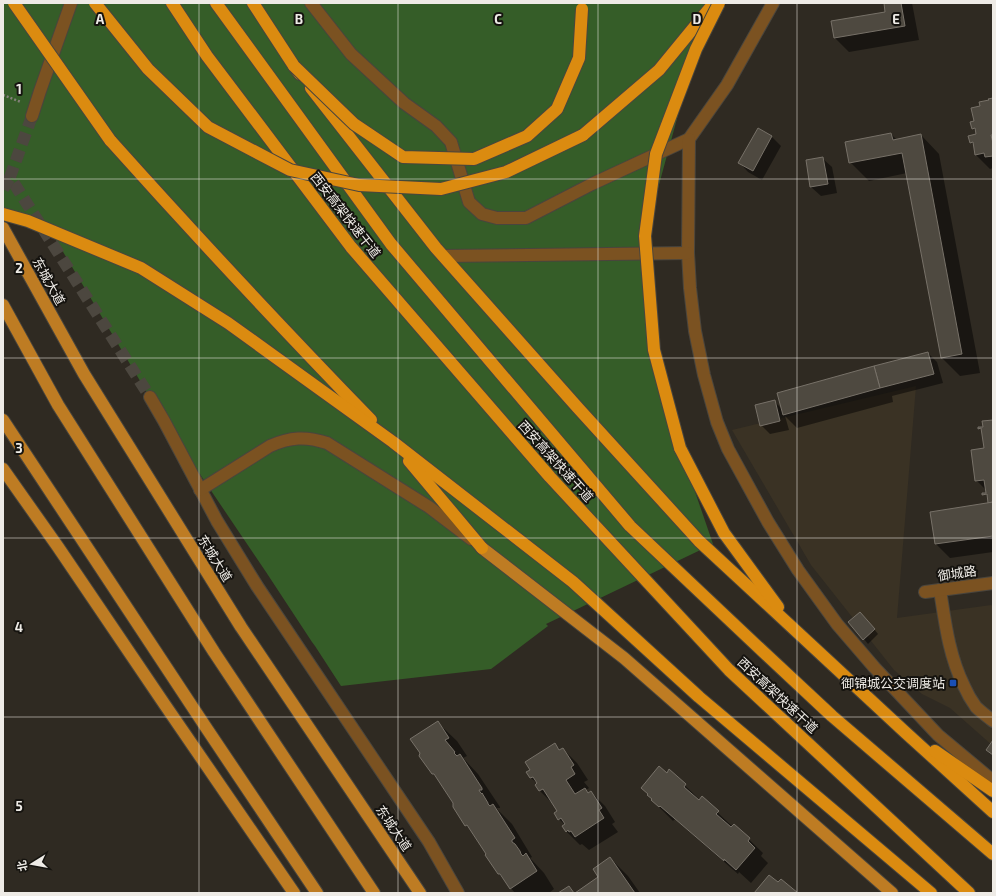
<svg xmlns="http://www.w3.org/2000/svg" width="996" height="896" viewBox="0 0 996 896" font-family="'Exo 2','Noto Sans SC',sans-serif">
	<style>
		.built { fill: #3a3224 }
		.green { fill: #355d28 }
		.shadow { fill: #0007 }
		.building { fill: #4e4940; stroke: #777168 }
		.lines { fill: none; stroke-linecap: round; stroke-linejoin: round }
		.minor-tunnel { stroke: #4c473f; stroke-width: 12; stroke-dasharray: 12 6; stroke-linecap: butt }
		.minor-casing { stroke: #4a453d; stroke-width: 14 }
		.major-casing { stroke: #4a453d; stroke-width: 14 }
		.highway-casing { stroke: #4a453d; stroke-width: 14 }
		.path { stroke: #84807a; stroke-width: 2.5; stroke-dasharray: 2 2; stroke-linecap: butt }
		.minor { stroke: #7b5221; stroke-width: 12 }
		.major { stroke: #be7c23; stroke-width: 12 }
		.highway { stroke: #db8b10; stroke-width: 12 }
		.highway-bridge-casing { stroke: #4a453d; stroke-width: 14; stroke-linecap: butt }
		.highway-bridge { stroke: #db8b10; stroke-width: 12 }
		.grid { fill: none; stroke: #eeebe6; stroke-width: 1; stroke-opacity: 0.55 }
		.transit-dot { fill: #1a4fb4; stroke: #15130f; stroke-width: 1.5 }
		.labels { text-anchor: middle; stroke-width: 4; stroke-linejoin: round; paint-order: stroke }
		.street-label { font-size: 13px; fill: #eeebe6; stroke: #15130f }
		.poi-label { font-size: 13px; fill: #eeebe6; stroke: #15130f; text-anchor: end }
		.grid-label { font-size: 13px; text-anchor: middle; font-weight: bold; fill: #eeebe6; stroke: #15130f; stroke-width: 4; stroke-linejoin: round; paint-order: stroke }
	</style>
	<rect width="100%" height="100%" fill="#2f2a22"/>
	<polygon class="built" points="916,386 897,618 991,605 993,606 993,746 950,708 922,694 894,670 811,565 732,430"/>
	<polygon class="green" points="3,3 714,3 696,49 645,236 654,350 680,448 713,544 546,624 548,626 491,669 341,686 315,646 312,642 266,572 164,421 50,230 3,215"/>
	<g class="shadow">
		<polygon points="885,3 912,3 919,40 849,52 835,38 832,22 886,13"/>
		<polygon points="993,99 993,168 990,169 976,155 975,146 971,142 977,135 977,132 973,128 981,107"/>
		<polygon points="758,129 772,137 781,146 762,180 748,172 739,162"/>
		<polygon points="891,134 897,140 921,135 939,154 980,373 960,376 942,358 907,173 869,181 850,162"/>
		<polygon points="822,158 832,167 837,193 821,196 811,187"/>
		<polygon points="928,353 937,362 943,383 892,396 893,402 797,428 785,416 789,430 770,434 761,425 775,402 782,409"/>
		<polygon points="993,421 993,552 950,558 936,544 931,512 990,504 987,491 976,480 985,448 984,427"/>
		<polygon points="865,618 878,634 868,644 864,639"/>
		<polygon points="438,723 457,741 467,756 463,758 478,774 500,807 500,808 497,808 498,810 512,824 532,857 530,858 544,873 554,889 549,893 515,893 499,874 487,854 472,831 466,825 438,779 433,774"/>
		<polygon points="555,745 561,750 563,749 577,763 588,780 584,782 589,788 586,790 589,793 591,792 605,806 615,822 612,824 618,832 589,850 582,844 580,845 566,831 565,825 559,819 559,812 554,805 540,791 536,785 538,784 531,778 528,772 531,770"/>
		<polygon points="670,771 700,800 702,798 733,827 734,825 763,853 761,856 768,863 751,883 739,872 738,874 675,819 673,821 652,800 667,774"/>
		<polygon points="610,858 628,876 640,893 577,893 600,878"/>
	</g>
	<g class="building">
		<polygon points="884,3 901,3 905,26 834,38 831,21 885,12"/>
		<polygon points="993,98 993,135 991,135 993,143 993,156 985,157 984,153 975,155 973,142 970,143 968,136 976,134 975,128 972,129 970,122 974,121 971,108 980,106 979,102 989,100 988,99"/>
		<polygon points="758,128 772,136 753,171 738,163"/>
		<polygon points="891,133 893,140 921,134 962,354 941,358 902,153 849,163 845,142"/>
		<polygon points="823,157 828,184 810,187 806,160"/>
		<polygon points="928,352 934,374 880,388 874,366"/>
		<polygon points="874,366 880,388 783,415 777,393"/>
		<polygon points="775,400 780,421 760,426 755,405"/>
		<polygon points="993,420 993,502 988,503 987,494 982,495 982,493 986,493 984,480 975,481 971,450 984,448 981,428 978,429 978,427 983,427 982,421"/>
		<polygon points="993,502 993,536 935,544 930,512"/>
		<polygon points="860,612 875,629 863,640 848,622"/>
		<polygon points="438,721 449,738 445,740 455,752 454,753 457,756 460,754 482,788 482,790 479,790 480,792 482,794 482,793 488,803 488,804 490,806 493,804 515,838 512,840 512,842 515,844 520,851 521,854 523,856 526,853 537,871 510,889 500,874 498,874 485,855 486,854 467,825 465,826 453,807 453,803 434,774 432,774 419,756 420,753 410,739"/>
		<polygon points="993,740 993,755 986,750"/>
		<polygon points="555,743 559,750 563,748 574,765 571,767 575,774 566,780 575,794 585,788 588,793 591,791 602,808 599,810 604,818 575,837 571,831 569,832 568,830 566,832 562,826 565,824 561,818 558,820 554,813 557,811 543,789 539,791 535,785 537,783 533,777 530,778 526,772 530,770 525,762"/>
		<polygon points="659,766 667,773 669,769 686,784 684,787 699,800 702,796 719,811 716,814 731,827 734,824 750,838 748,841 755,848 736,870 724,859 724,861 660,806 659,807 651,800 652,799 647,795 648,794 641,788"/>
		<polygon points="610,857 635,893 575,893 598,877 593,869"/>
		<polygon points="769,875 778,882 781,879 798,893 754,893"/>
		<polygon points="569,886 574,893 558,893"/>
	</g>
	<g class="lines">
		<g class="minor-tunnel">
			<polyline points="32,116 10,177 150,397"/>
			<polyline points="3,189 10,177"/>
		</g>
		<defs>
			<g id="minor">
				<polyline points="311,3 351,54 404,103 436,126 451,142 469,202 482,214 497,218 526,218 592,184 689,139 727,85 773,3"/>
				<polyline points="32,116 40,91 71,3"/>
				<polyline points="689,139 688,253 690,288 695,331 704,375 717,422 728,449 768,522 798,570 837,624 874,667 938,735 993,781"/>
				<polyline points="443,256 688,253"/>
				<polyline points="150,397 164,421 217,521 257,586 429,842 458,893"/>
				<path d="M200 490 270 446C290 437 306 436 327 443L429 507 471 539"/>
				<path d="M940 590C945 622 949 656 964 686 967 693 971 700 976 707 981 712 987 716 993 721"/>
				<polyline points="925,592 993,583"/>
			</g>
			<g id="major">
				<polyline points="3,228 84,374 241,627 420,893"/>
				<polyline points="3,305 58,405 214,652 374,893"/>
				<polyline points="3,420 207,729 317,893"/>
				<polyline points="3,469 58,547 165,705 294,893"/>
				<polyline points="482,548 624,658 892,893"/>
			</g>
			<g id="highway">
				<polyline points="172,3 207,56 351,247 550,477 729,670 969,893"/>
				<polyline points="216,3 391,244 630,526 757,646 832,716 993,854"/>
				<polyline points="253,3 294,66 300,74"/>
				<polyline points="311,88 436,248 578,408 699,541 906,733 993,812"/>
				<polyline points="583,135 659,70 714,3"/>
				<path d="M110 140C195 235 282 328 371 420"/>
				<polyline points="3,214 28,221 141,268 228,323 393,442 573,582 699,697 931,893"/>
				<polyline points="680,448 724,533 778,607"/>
				<polyline points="409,461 482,548"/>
				<polyline points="935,751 993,791"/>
			</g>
		</defs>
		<use href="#minor" class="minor-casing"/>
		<use href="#major" class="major-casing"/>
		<use href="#highway" class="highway-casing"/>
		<polyline class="path" points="3,95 21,102"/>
		<use href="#minor" class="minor"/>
		<use href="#major" class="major"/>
		<use href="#highway" class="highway"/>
		<defs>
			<g id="highway-bridge">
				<polyline points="14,3 110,140"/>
				<polyline points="95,3 148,69 208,127 290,170 359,185 441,189 506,172 583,135"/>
				<polyline points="294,66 354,124 403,157 474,159 527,136 557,109 579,58 582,9"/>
				<polyline points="680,448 654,350 645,236 656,154 696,49 719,3"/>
			</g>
		</defs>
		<use href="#highway-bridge" class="highway-bridge-casing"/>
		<use href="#highway-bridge" class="highway-bridge"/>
	</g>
	<path class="grid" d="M199 3V893M398 3V893M598 3V893M797 3V893M3 179H993M3 358H993M3 538H993M3 717H993"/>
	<rect class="transit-dot" x="949" y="679" width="8" height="8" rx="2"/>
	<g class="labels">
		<g class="street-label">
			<text transform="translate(346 215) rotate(52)" y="5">西安高架快速干道</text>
			<text transform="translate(49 281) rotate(61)" y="5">东城大道</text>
			<text transform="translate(556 461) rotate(48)" y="5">西安高架快速干道</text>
			<text transform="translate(215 558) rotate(58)" y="5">东城大道</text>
			<text transform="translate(957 573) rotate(-8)" y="5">御城路</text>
			<text transform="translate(778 695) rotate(43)" y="5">西安高架快速干道</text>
			<text transform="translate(394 828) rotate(56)" y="5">东城大道</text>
		</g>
		<g class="poi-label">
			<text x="945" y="688">御锦城公交调度站</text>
		</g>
	</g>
	<g class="grid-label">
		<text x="100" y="24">A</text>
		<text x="299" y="24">B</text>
		<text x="498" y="24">C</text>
		<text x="697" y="24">D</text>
		<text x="896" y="24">E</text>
		<text x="19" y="94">1</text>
		<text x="19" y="273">2</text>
		<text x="19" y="453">3</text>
		<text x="19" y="632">4</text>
		<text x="19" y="811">5</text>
	</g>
	<rect width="996" height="896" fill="none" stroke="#eeebe6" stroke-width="8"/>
	<g transform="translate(32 864) rotate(259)" stroke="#15130f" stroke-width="3" paint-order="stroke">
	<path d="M0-3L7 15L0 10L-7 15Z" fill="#eeebe6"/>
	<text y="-6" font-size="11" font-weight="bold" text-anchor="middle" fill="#eeebe6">北</text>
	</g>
</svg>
